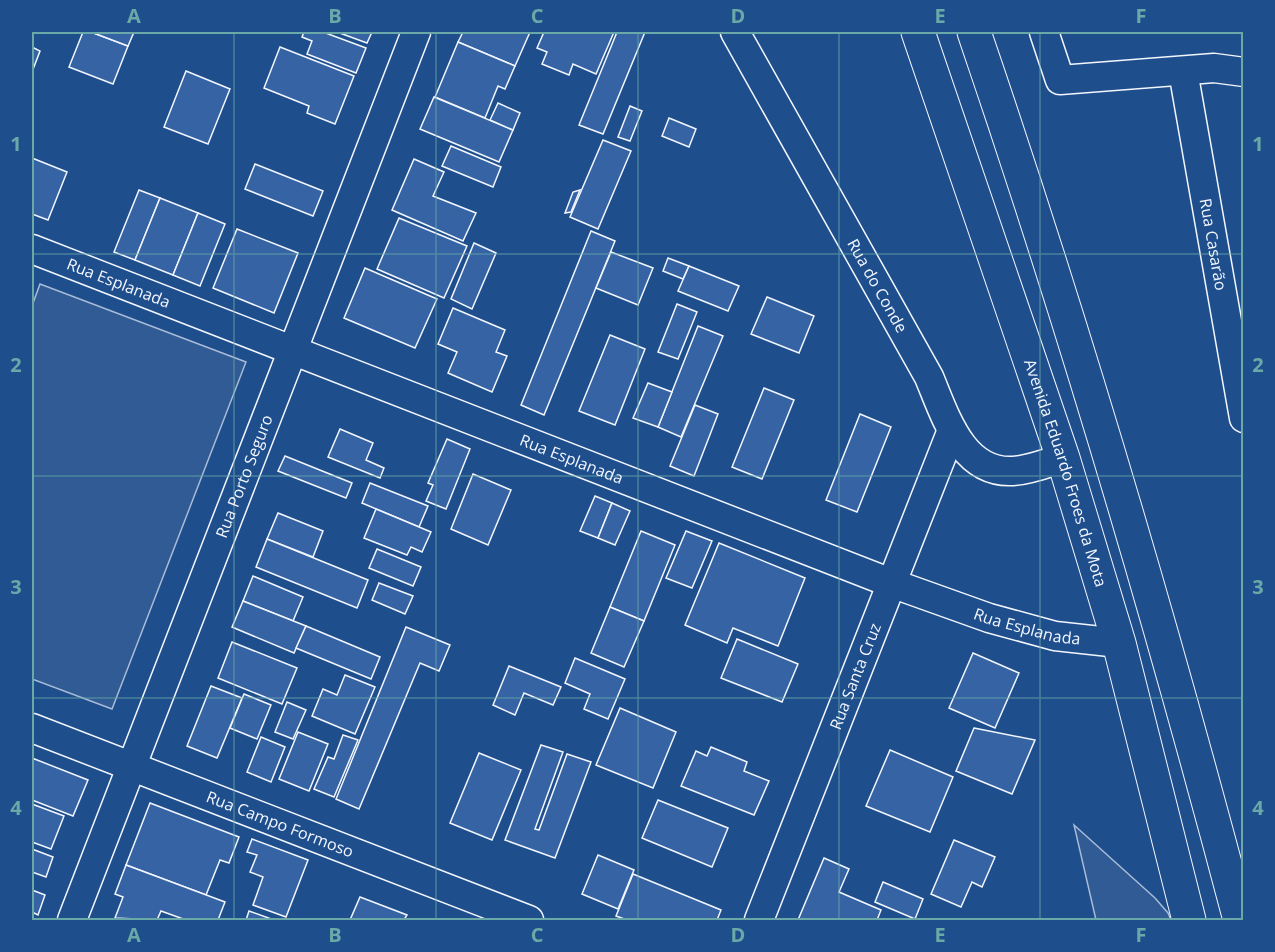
<svg xmlns="http://www.w3.org/2000/svg" width="1275" height="952" viewBox="0 0 1275 952" font-family="'Open Sans',sans-serif">
	<style>
		.built { fill: #305b95; stroke: #a8bbd7; stroke-width: 1.5 }
		.building { fill: #3563a3; stroke: #f2f6ff; stroke-width: 1.5 }
		.lines { fill: none; stroke-linecap: round; stroke-linejoin: round }
		.street-casing { stroke: #f2f6ff; stroke-width: 31 }
		.highway-casing { stroke: #f2f6ff; stroke-width: 35 }
		.street { stroke: #1f4e8c; stroke-width: 28 }
		.highway { stroke: #1f4e8c; stroke-width: 33 }
		.grid { fill: none; stroke: #6aa9a8; stroke-width: 1.5; stroke-opacity: 0.55 }
		.labels { text-anchor: middle; stroke-width: 4.5; stroke-linejoin: round; paint-order: stroke }
		.street-label { font-size: 16px; fill: #f2f6ff; stroke: #1f4e8c }
		.neatline { fill: none; stroke: #6aa9a8; stroke-width: 2 }
		.grid-label { font-size: 20px; text-anchor: middle; font-weight: bold; fill: #6aa9a8 }
	</style>
	<rect width="100%" height="100%" fill="#1f4e8c"/>
	<g class="built">
		<polygon points="40,284 246,362 112,709 32,679 32,306"/>
		<polygon points="1074,825 1155,898 1168,913 1171,920 1096,920"/>
	</g>
	<g class="building">
		<polygon points="83,32 91,32 128,46 113,84 69,67"/>
		<polygon points="91,32 134,32 128,46"/>
		<polygon points="304,32 323,32 366,48 356,73 307,54 312,41 302,37"/>
		<polygon points="337,32 372,32 367,43"/>
		<polygon points="463,32 530,32 515,66 458,42"/>
		<polygon points="544,32 614,32 596,74 573,64 569,75 542,64 547,52 537,48"/>
		<polygon points="617,32 645,32 603,134 579,125"/>
		<polygon points="458,42 515,66 505,89 498,86 485,118 435,97"/>
		<polygon points="32,47 40,51 32,72"/>
		<polygon points="280,47 354,76 335,124 307,113 309,106 264,88"/>
		<polygon points="186,71 230,89 208,144 164,127"/>
		<polygon points="434,97 513,130 499,162 420,129"/>
		<polygon points="498,103 520,113 513,130 490,120"/>
		<polygon points="630,106 642,111 630,141 618,137"/>
		<polygon points="669,118 696,129 689,147 662,136"/>
		<polygon points="603,140 631,151 598,229 570,217"/>
		<polygon points="451,146 501,167 493,187 442,166"/>
		<polygon points="32,158 67,172 48,220 32,214"/>
		<polygon points="414,159 444,172 433,196 476,213 463,241 392,210"/>
		<polygon points="255,164 323,191 313,216 245,189"/>
		<polygon points="139,190 160,198 135,260 114,252"/>
		<polygon points="580,190 571,212 565,213 573,192"/>
		<polygon points="160,198 198,213 173,275 135,260"/>
		<polygon points="198,213 225,224 200,286 173,275"/>
		<polygon points="399,218 467,246 444,298 377,269"/>
		<polygon points="237,229 298,253 274,313 213,288"/>
		<polygon points="591,231 615,241 544,415 521,405"/>
		<polygon points="474,243 496,253 472,309 451,299"/>
		<polygon points="611,252 653,268 638,305 596,288"/>
		<polygon points="668,258 689,266 683,279 663,271"/>
		<polygon points="689,266 739,286 728,311 678,291"/>
		<polygon points="365,268 437,299 415,348 344,318"/>
		<polygon points="767,297 814,316 799,353 751,334"/>
		<polygon points="677,304 697,312 678,359 658,352"/>
		<polygon points="453,308 505,330 496,352 507,356 492,392 448,373 457,352 438,344"/>
		<polygon points="698,326 723,336 681,437 658,427"/>
		<polygon points="610,335 645,349 615,425 579,411"/>
		<polygon points="648,383 672,392 658,427 633,418"/>
		<polygon points="764,388 794,400 762,479 732,467"/>
		<polygon points="695,405 718,414 694,476 670,466"/>
		<polygon points="860,414 891,427 857,512 826,500"/>
		<polygon points="340,429 373,443 366,460 384,468 380,478 328,457"/>
		<polygon points="447,439 470,449 446,509 426,501 433,485 428,483"/>
		<polygon points="285,456 352,483 346,498 278,471"/>
		<polygon points="473,474 511,490 488,545 451,529"/>
		<polygon points="370,483 428,506 419,527 362,503"/>
		<polygon points="595,496 612,503 598,538 580,531"/>
		<polygon points="612,503 630,511 615,545 598,538"/>
		<polygon points="376,509 431,532 422,552 411,547 407,555 364,538"/>
		<polygon points="278,513 323,531 313,557 267,539"/>
		<polygon points="641,531 675,545 644,621 610,607"/>
		<polygon points="686,531 712,541 692,588 666,578"/>
		<polygon points="267,539 368,580 357,608 256,567"/>
		<polygon points="719,543 805,578 778,646 733,628 727,643 685,625"/>
		<polygon points="377,549 421,567 413,586 369,568"/>
		<polygon points="253,576 303,597 293,621 243,601"/>
		<polygon points="379,583 413,596 405,614 372,600"/>
		<polygon points="243,601 306,626 294,653 232,627"/>
		<polygon points="610,607 644,621 624,667 591,653"/>
		<polygon points="306,626 380,657 371,679 296,648"/>
		<polygon points="406,627 450,645 439,671 420,663 359,809 336,799"/>
		<polygon points="737,639 798,664 782,702 721,678"/>
		<polygon points="232,642 297,668 282,704 218,678"/>
		<polygon points="973,653 1019,673 995,728 949,708"/>
		<polygon points="575,658 625,679 608,719 584,709 590,694 565,683"/>
		<polygon points="509,666 561,687 553,705 524,693 515,715 493,705"/>
		<polygon points="345,675 375,687 355,734 312,716 323,689 337,695"/>
		<polygon points="211,686 242,698 217,758 187,746"/>
		<polygon points="244,694 271,705 257,739 230,728"/>
		<polygon points="287,702 306,710 293,739 275,732"/>
		<polygon points="620,708 676,732 653,788 596,765"/>
		<polygon points="974,728 1035,740 1012,794 956,771"/>
		<polygon points="298,732 328,744 309,791 279,779"/>
		<polygon points="343,735 358,740 334,797 314,789 328,757 334,759"/>
		<polygon points="261,737 285,747 271,782 247,772"/>
		<polygon points="541,745 563,752 535,829 539,830 567,754 591,762 555,858 505,840"/>
		<polygon points="711,747 747,762 744,771 769,781 754,815 681,786 696,751 707,756"/>
		<polygon points="890,750 953,777 930,832 866,806"/>
		<polygon points="479,753 521,770 492,840 450,823"/>
		<polygon points="32,758 88,780 73,816 32,800"/>
		<polygon points="658,800 728,828 712,867 642,838"/>
		<polygon points="150,803 239,837 229,863 220,860 206,895 126,865"/>
		<polygon points="32,804 64,816 51,849 32,842"/>
		<polygon points="252,839 308,860 286,917 253,905 263,877 250,872 257,855 247,852"/>
		<polygon points="954,840 995,857 982,887 972,882 961,907 931,894"/>
		<polygon points="32,849 53,857 46,877 32,872"/>
		<polygon points="598,855 634,870 618,909 582,894"/>
		<polygon points="824,858 849,869 839,892 881,910 877,920 798,920"/>
		<polygon points="126,865 225,902 218,920 186,920 161,911 157,920 115,918 123,897 115,894"/>
		<polygon points="633,874 721,910 717,920 627,920 616,916"/>
		<polygon points="883,882 923,899 915,919 875,902"/>
		<polygon points="32,890 45,895 38,915 32,912"/>
		<polygon points="360,897 407,915 404,920 350,920"/>
		<polygon points="249,911 274,920 246,920"/>
	</g>
	<g class="lines">
		<defs>
			<g id="street">
				<path id="s1" d="M735 32 929 377C945 415 962 474 1013 471 1030 470 1047 463 1063 458"/>
				<polyline points="1044,32 1060,80 1214,68 1244,72"/>
				<path id="s2" d="M1183 71 1244 418"/>
				<path id="s3" d="M32 249 891 583 989 618 1055 636 1119 643"/>
				<path id="s4" d="M32 728 529 920"/>
				<path id="s5" d="M72 920 416 32"/>
				<path id="s6" d="M759 920 952 430"/>
			</g>
			<g id="highway">
				<path id="s7" d="M918 32 1063 458 1119 643 1189 920"/>
				<path d="M974 32C1074 325 1161 621 1240 920"/>
			</g>
		</defs>
		<use href="#street" class="street-casing"/>
		<use href="#highway" class="highway-casing"/>
		<use href="#street" class="street"/>
		<use href="#highway" class="highway"/>
	</g>
	<path class="grid" d="M234 32V920M436 32V920M638 32V920M839 32V920M1040 32V920M32 254H1244M32 476H1244M32 698H1244"/>
	<g class="labels">
		<g class="street-label">
			<text dy="6" stroke="none"><textPath href="#s2" startOffset="176">Rua Casarão</textPath></text>
			<text dy="6" stroke="none"><textPath href="#s3" startOffset="93">Rua Esplanada</textPath></text>
			<text dy="6" stroke="none"><textPath href="#s1" startOffset="291">Rua do Conde</textPath></text>
			<text dy="6" stroke="none"><textPath href="#s3" startOffset="579">Rua Esplanada</textPath></text>
			<text dy="6" stroke="none"><textPath href="#s7" startOffset="465">Avenida Eduardo Froes da Mota</textPath></text>
			<text dy="6" stroke="none"><textPath href="#s5" startOffset="476">Rua Porto Seguro</textPath></text>
			<text dy="6" stroke="none"><textPath href="#s3" startOffset="1065">Rua Esplanada</textPath></text>
			<text dy="6" stroke="none"><textPath href="#s6" startOffset="262">Rua Santa Cruz</textPath></text>
			<text dy="6" stroke="none"><textPath href="#s4" startOffset="266">Rua Campo Formoso</textPath></text>
		</g>
	</g>
	<rect width="1275" height="952" fill="none" stroke="#1f4e8c" stroke-width="66"/>
	<rect x="33" y="33" width="1209" height="886" class="neatline"/>
	<g class="grid-label">
		<text x="134" y="23">A</text>
		<text x="335" y="23">B</text>
		<text x="537" y="23">C</text>
		<text x="738" y="23">D</text>
		<text x="940" y="23">E</text>
		<text x="1141" y="23">F</text>
		<text x="16" y="151">1</text>
		<text x="1258" y="151">1</text>
		<text x="16" y="372">2</text>
		<text x="1258" y="372">2</text>
		<text x="16" y="594">3</text>
		<text x="1258" y="594">3</text>
		<text x="16" y="815">4</text>
		<text x="1258" y="815">4</text>
		<text x="134" y="942">A</text>
		<text x="335" y="942">B</text>
		<text x="537" y="942">C</text>
		<text x="738" y="942">D</text>
		<text x="940" y="942">E</text>
		<text x="1141" y="942">F</text>
	</g>
</svg>
